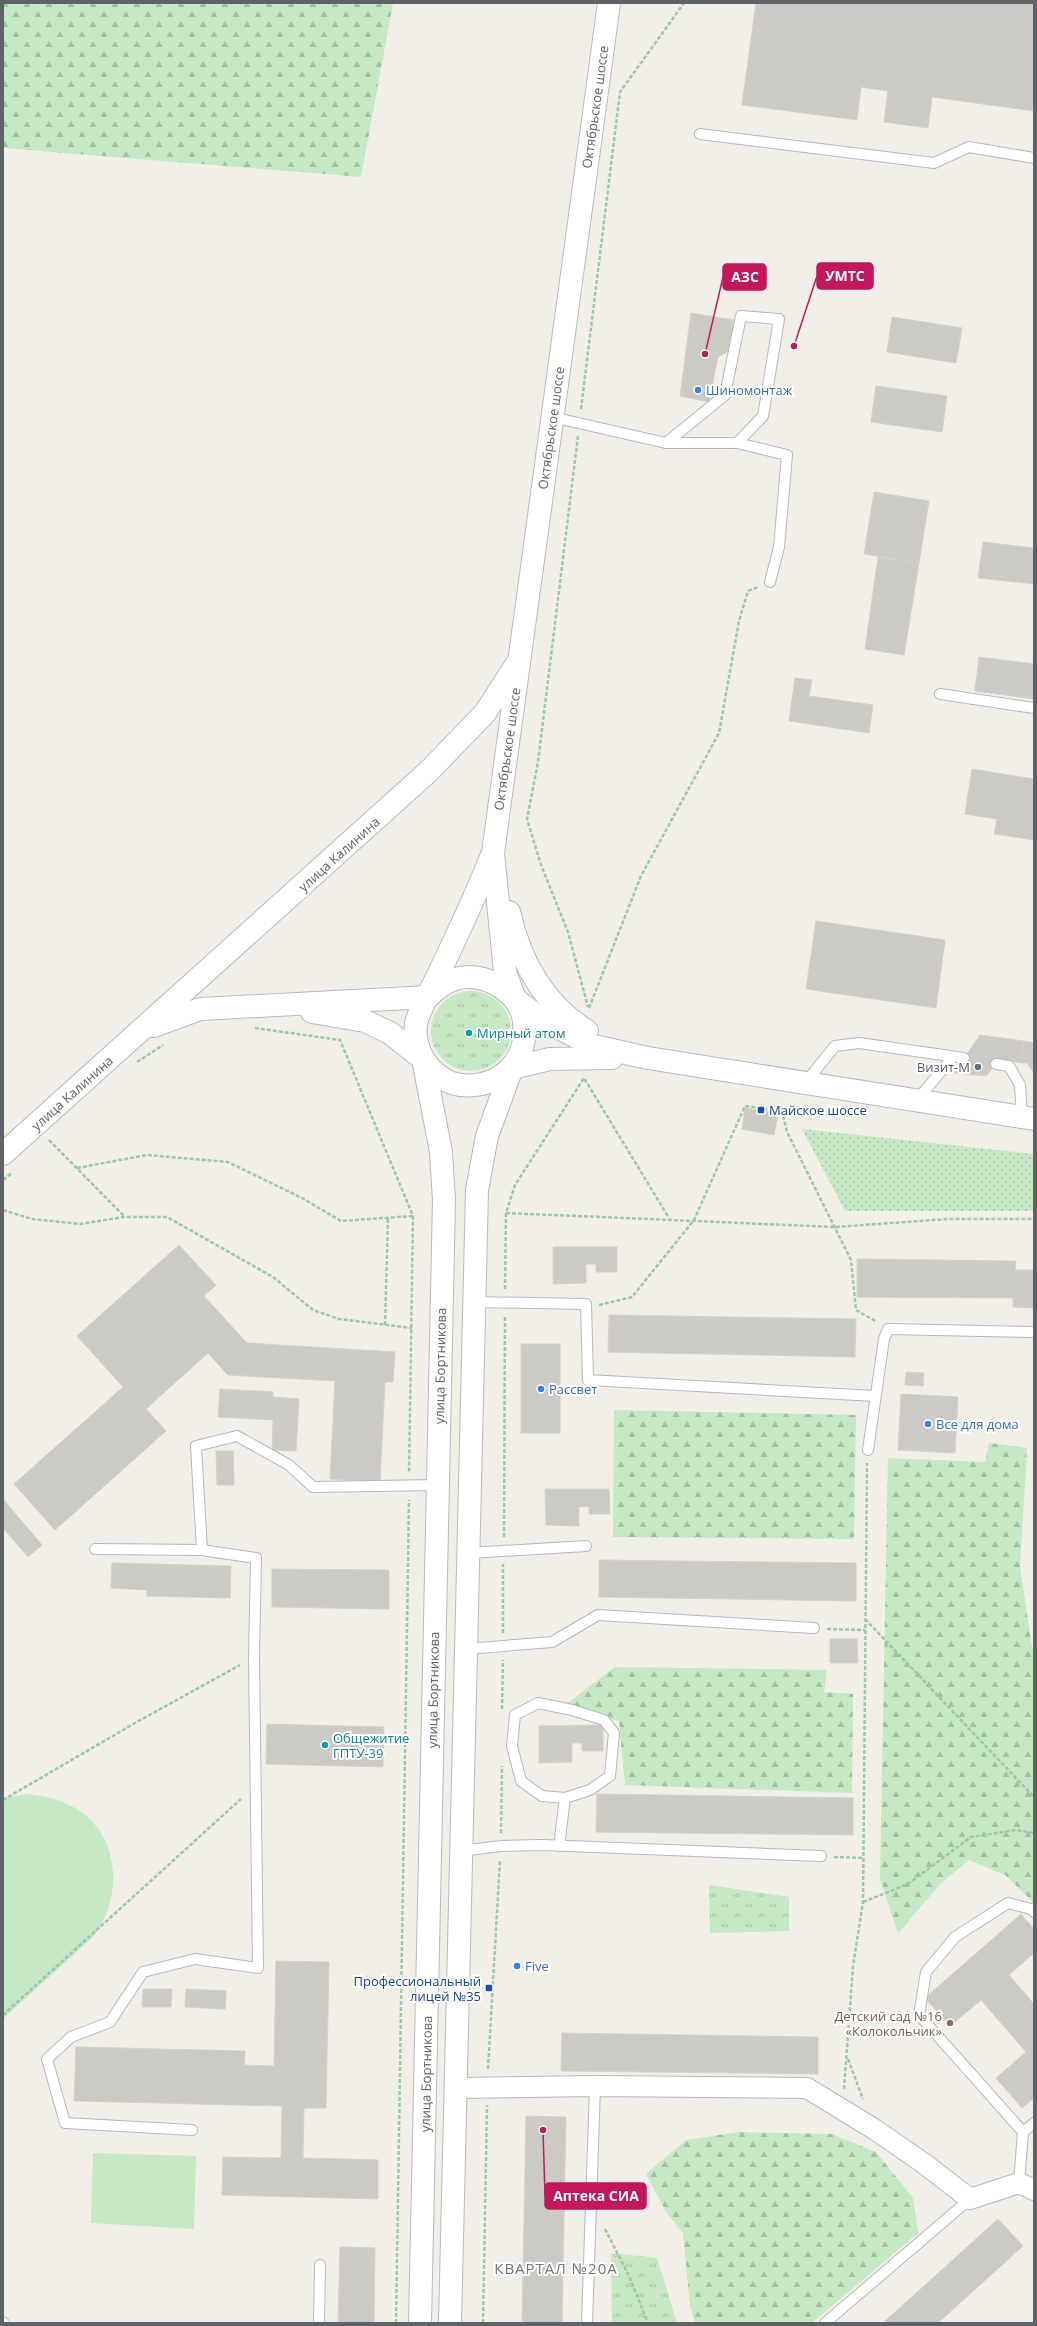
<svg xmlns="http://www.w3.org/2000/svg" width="1037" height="2326" viewBox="0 0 1037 2326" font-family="'Open Sans',sans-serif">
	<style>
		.grass { fill: url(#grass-dots) }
		.forest { fill: url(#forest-firs) }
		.park { fill: url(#park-tufts) }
		.pitch { fill: #c5e8c5 }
		.building { fill: #cccac5; stroke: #d6d1c6 }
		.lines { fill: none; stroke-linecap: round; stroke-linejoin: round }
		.lane-casing { stroke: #b5b8bc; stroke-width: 12 }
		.street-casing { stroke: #b5b8bc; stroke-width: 22 }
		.secondary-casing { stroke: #b6babf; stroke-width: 24 }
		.path { stroke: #9cc7a9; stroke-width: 2.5; stroke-dasharray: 4 2; stroke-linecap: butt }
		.lane { stroke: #fff; stroke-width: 10 }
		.street { stroke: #fff; stroke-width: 20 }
		.secondary { stroke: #fff; stroke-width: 22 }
		.shop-dot { fill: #3f7fe0; stroke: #fff; stroke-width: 1.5 }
		.culture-dot { fill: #0f9aa8; stroke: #fff; stroke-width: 1.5 }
		.service-dot { fill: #5c6f8a; stroke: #fff; stroke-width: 1.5 }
		.transit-dot { fill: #1a4fb4; stroke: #fff; stroke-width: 1.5 }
		.education-dot { fill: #8d6e63; stroke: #fff; stroke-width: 1.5 }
		.labels { text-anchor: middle; stroke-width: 4; stroke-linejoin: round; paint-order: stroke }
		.street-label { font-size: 13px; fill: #5f6368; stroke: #fff }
		.shop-label { font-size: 13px; fill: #366cbe; stroke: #fff; text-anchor: start }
		.culture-label { font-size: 13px; fill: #0d838f; stroke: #fff; text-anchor: start }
		.service-label { font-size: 13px; fill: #4e5e75; stroke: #fff; text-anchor: end }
		.transit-label { font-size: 13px; fill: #164399; stroke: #fff; text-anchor: start }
		.education-label { font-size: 13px; fill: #785e54; stroke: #fff; text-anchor: end }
		.quarter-label { font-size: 15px; letter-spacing: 1px; fill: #70757a; stroke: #fff }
		.leader { fill: none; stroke: #c2185b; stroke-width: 1.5 }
		.callout-dot { fill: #c2185b; stroke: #fff; stroke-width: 1.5 }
		.callout { fill: #c2185b; stroke: #c2185b; stroke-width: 1.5 }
		.callout-label { font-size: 14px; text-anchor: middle; font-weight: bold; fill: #fff }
	</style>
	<defs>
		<pattern id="grass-dots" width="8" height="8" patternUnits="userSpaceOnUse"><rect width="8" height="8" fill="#c5e8c5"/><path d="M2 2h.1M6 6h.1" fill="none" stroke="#a3c0a4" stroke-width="1.8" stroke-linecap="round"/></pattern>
		<pattern id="forest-firs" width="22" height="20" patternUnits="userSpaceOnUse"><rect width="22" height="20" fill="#c5e8c5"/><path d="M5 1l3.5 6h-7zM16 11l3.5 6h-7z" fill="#a3c0a4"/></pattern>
		<pattern id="park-tufts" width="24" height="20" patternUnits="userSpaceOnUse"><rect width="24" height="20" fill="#c5e8c5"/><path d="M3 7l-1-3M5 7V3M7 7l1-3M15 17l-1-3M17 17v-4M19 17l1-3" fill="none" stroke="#a3c0a4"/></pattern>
	</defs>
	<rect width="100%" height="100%" fill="#f1efe8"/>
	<polygon class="grass" points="802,1129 1034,1154 1034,1211 845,1211"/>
	<g class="forest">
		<polygon points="3,3 393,3 361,177 3,148"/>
		<polygon points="614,1410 856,1415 854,1539 613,1537"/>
		<polygon points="989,1443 1027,1448 1020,1566 1032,1648 1034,1649 1034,1903 1005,1875 969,1860 941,1883 898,1933 880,1879 888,1458 985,1462"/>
		<polygon points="615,1667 827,1670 824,1692 853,1694 852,1793 625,1785 619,1721 565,1705"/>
		<polygon points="739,2132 832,2134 876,2152 913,2198 918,2233 812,2323 695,2323 690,2305 683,2233 666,2212 646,2174 686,2140"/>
	</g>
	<g class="park">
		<circle cx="471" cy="1031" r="40"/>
		<polygon points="709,1885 789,1897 789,1931 710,1933"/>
		<polygon points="611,2253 657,2258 677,2323 612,2323"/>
	</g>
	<g class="pitch">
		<path d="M28 1794C43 1796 56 1798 69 1805 120 1829 125 1895 94 1936L3 2019V1798Z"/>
		<polygon points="93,2153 196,2156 194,2229 91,2223"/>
	</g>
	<g class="building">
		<polygon points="756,3 1034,3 1034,111 932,97 928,128 884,122 888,91 861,87 857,120 742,105"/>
		<polygon points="691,313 733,320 731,350 718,357 709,402 680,396"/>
		<polygon points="892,317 962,328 956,363 887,352"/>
		<polygon points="876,386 947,396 942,432 871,422"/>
		<polygon points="874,492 929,501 919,563 864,554"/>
		<polygon points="983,542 1034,548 1034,584 978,578"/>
		<polygon points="878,557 919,563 904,655 865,649"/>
		<polygon points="979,657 1034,664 1034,699 975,691"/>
		<polygon points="795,678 812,680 809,696 873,705 869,733 789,721"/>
		<polygon points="972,769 1034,779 1034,840 994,834 997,819 965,814"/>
		<polygon points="816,921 945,940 936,1008 806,989"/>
		<polygon points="980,1035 1024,1041 1021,1063 1000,1059 986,1076 954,1073"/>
		<polygon points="1024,1041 1034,1043 1034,1073 1027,1063 1021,1063"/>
		<polygon points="745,1108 778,1113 774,1135 742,1129"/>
		<polygon points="179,1245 216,1285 204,1296 247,1343 395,1352 393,1382 385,1382 380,1482 330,1479 335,1381 228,1375 208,1353 146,1409 166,1431 55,1530 14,1484 123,1387 77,1336"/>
		<polygon points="553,1247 617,1247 617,1272 596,1272 596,1264 586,1264 586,1283 553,1284"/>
		<polygon points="857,1259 1016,1261 1015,1270 1034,1270 1034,1308 1013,1307 1013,1298 857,1297"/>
		<polygon points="609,1315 856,1319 855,1357 608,1352"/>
		<rect x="521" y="1344" width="39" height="89"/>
		<polygon points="906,1372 924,1373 923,1386 905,1385"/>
		<polygon points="220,1389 273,1392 273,1397 299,1399 296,1451 272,1450 273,1420 218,1417"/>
		<polygon points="901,1394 958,1397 955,1453 898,1450"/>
		<polygon points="216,1451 233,1451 234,1485 217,1485"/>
		<polygon points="545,1489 609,1489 610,1514 589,1514 589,1506 579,1507 579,1526 546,1525"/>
		<polygon points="3,1499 42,1545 28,1557 3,1528"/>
		<polygon points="599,1560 856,1563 856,1601 599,1597"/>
		<polygon points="112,1563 231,1566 230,1598 147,1596 147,1590 111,1588"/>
		<polygon points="272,1569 389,1570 389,1609 272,1607"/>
		<polygon points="830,1639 857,1639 858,1663 830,1663"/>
		<polygon points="267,1724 384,1727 383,1767 266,1764"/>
		<polygon points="603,1725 603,1751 582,1751 582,1743 572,1743 572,1762 539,1763 539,1726"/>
		<polygon points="597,1794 853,1798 853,1835 596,1832"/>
		<polygon points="1021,1914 1034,1929 1034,1953 1009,1975 1034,2004 1034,2098 1022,2108 996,2078 1026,2052 981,2000 950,2026 925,1998"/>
		<polygon points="276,1961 329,1962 326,2108 304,2108 303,2158 378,2160 378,2199 222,2195 223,2157 281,2158 282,2106 74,2101 76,2047 245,2051 244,2065 274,2066"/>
		<polygon points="143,1989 172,1989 171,2007 142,2007"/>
		<polygon points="186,1989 226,1991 225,2009 185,2007"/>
		<polygon points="562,2033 818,2037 818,2074 561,2071"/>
		<polygon points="526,2116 566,2117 562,2323 522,2323"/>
		<polygon points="998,2219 1023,2246 938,2323 883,2323"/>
		<polygon points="340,2247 375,2248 374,2323 338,2323"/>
	</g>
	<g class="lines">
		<defs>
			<g id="lane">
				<polyline points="700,134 934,163 969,147 1034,158"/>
				<polyline points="552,417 666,443 737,443 787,455 779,547 770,582"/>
				<polyline points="666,443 725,395 741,316 779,319 763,416 737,443"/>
				<polyline points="940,694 1034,708"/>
				<polyline points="996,1064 1009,1066 1020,1085 1022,1117"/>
				<polyline points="806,1082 835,1046 859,1043 964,1058"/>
				<polyline points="917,1100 953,1057"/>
				<polyline points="475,1302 586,1304 588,1380 875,1396"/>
				<polyline points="868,1450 884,1339 888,1329 1034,1332"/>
				<polyline points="95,1549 202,1550"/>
				<polyline points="469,1553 586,1546"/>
				<polyline points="466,1649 552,1642 598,1615 814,1628"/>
				<polyline points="559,1846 565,1798 590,1790 610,1776 614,1733 604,1720 572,1710 538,1703 515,1715 512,1746 521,1781 542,1796 565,1798"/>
				<polyline points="461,1851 501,1846 543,1845 821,1856"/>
				<polyline points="192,2130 65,2123 47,2059 71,2037 110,2022 143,1972 195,1959 258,1968 254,1657 256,1558 202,1550 196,1446 237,1436 289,1465 313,1487 438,1485"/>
				<polyline points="1023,2132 919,2015 926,1972 955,1937 1008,1903 1031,1909 1034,1912"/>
				<polyline points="1019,2183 1023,2132 1034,2123"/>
				<polyline points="3,2322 4,2323"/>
				<polyline points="319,2323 320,2265"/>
				<polyline points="587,2323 595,2086"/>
				<polyline points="825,2323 970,2199"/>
			</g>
			<polyline id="street" points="456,2088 595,2086 807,2088 874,2129 922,2162 970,2199 1019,2183 1034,2190"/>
			<g id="secondary">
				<path d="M509 912C520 961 543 1004 587 1031"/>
				<path d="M428 997C436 989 444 983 455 979 483 970 521 992 524 1022 529 1062 499 1089 460 1085 442 1083 425 1066 419 1050 416 1040 414 1029 417 1020 422 1003 433 987 440 971 458 933 476 896 491 857"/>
				<polyline points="515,999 505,972 493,853 609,3"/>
				<polyline points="515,999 541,1019 594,1046 648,1058 1034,1119"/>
				<polyline points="312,1012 365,1021 390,1033 423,1059"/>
				<polyline points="154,1026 200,1009 428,997"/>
				<polyline points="512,1068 550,1059 612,1058"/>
				<polyline points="3,1154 429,771 485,713 516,665"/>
				<polyline points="420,2323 444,1200 441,1152 423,1059"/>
				<polyline points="450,2323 477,1190 487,1136 512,1068"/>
			</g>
		</defs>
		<use href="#lane" class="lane-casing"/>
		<use href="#street" class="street-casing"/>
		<use href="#secondary" class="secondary-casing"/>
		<g class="path">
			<polyline points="581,409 620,92 684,3"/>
			<polyline points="578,436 538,762 527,819 541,865 568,932 588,1007"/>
			<polyline points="589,1008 641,876 719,733 739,621 748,591 758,587"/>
			<polyline points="255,1028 340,1040 413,1216 409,1473"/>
			<polyline points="137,1062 163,1045"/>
			<polyline points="49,1140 124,1216"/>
			<polyline points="77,1168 147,1155 228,1162 302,1198 341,1221 413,1216"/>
			<polyline points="3,1180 12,1173"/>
			<polyline points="3,1210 32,1219 80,1224 124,1217 167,1217 273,1277 313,1310 339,1319 412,1328"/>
			<polyline points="506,1213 835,1227 947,1219 1034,1219"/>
			<polyline points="505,1289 506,1213 515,1185 584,1078 669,1218"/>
			<polyline points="599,1305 632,1297 694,1220 745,1106 782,1111 787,1132 851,1260 856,1310 877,1322"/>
			<polyline points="385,1325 388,1218"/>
			<polyline points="504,1537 505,1316"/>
			<polyline points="865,1619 1034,1797"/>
			<polyline points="827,1629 865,1630"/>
			<polyline points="503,1633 503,1564"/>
			<polyline points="502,1709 503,1660"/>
			<polyline points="3,1800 135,1723 240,1665"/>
			<polyline points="501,1833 502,1766"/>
			<polyline points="834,1857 863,1858"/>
			<polyline points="863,1902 908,1884 971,1837 1016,1830 1034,1833"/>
			<polyline points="3,2015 241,1799"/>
			<polyline points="848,2059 863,2099"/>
			<polyline points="488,2069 500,1860"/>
			<polyline points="844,2089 853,1966 863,1902 867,1463"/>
			<polyline points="605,2229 629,2276 648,2323"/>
			<polyline points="396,2323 409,1500"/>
			<polyline points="483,2323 487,2105"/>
		</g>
		<use href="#lane" class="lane"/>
		<use href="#street" class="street"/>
		<use href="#secondary" class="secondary"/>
	</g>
	<g class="shop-dot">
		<circle cx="698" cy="390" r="4"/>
		<circle cx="541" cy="1389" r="4"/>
		<circle cx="928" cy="1424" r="4"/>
		<circle cx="517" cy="1966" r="4"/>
	</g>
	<g class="culture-dot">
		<circle cx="469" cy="1033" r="4"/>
		<circle cx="325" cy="1745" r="4"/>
	</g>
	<circle class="service-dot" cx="978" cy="1067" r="4"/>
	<g class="transit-dot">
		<rect x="757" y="1106" width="8" height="8" rx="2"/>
		<rect x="485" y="1984" width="8" height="8" rx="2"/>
	</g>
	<circle class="education-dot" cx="950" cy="2023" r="4"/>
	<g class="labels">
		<g class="street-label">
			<text transform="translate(595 107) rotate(-82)" y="5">Октябрьское шоссе</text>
			<text transform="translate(551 428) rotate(-82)" y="5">Октябрьское шоссе</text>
			<text transform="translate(507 749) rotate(-82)" y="5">Октябрьское шоссе</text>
			<text transform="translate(339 854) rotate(-42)" y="5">улица Калинина</text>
			<text transform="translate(72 1093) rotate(-42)" y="5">улица Калинина</text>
			<text transform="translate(440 1366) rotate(-89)" y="5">улица Бортникова</text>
			<text transform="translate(433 1690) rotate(-89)" y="5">улица Бортникова</text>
			<text transform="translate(426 2074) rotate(-89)" y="5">улица Бортникова</text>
		</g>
		<g class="shop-label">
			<text x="706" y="395">Шиномонтаж</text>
			<text x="549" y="1394">Рассвет</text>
			<text x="936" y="1429">Все для дома</text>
			<text x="525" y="1971">Five</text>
		</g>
		<g class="culture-label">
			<text x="477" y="1038">Мирный атом</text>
			<text x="333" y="1743">Общежитие<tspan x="333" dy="15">ГПТУ-39</tspan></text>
		</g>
		<g class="service-label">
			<text x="970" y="1072">Визит-М</text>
		</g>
		<g class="transit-label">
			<text x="769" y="1115">Майское шоссе</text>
			<text x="481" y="1986" text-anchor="end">Профессиональный<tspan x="481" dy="15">лицей №35</tspan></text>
		</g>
		<g class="education-label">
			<text x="942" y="2021">Детский сад №16<tspan x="942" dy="15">«Колокольчик»</tspan></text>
		</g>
		<g class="quarter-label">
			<text x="556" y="2274">КВАРТАЛ №20А</text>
		</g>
	</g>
	<path class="leader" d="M794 346L817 276M705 354L723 277M543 2130L545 2196"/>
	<g class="callout-dot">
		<circle cx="794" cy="346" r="4"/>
		<circle cx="705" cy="354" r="4"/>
		<circle cx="543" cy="2130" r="4"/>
	</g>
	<g class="callout">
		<rect x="817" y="263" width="56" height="26" rx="4"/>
		<rect x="723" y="264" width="43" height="26" rx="4"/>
		<rect x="545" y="2183" width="101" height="26" rx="4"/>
	</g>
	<g class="callout-label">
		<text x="845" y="281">УМТС</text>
		<text x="745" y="282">АЗС</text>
		<text x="596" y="2201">Аптека СИА</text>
	</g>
	<rect width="1037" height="2326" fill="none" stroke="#5f6368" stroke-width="8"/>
</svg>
